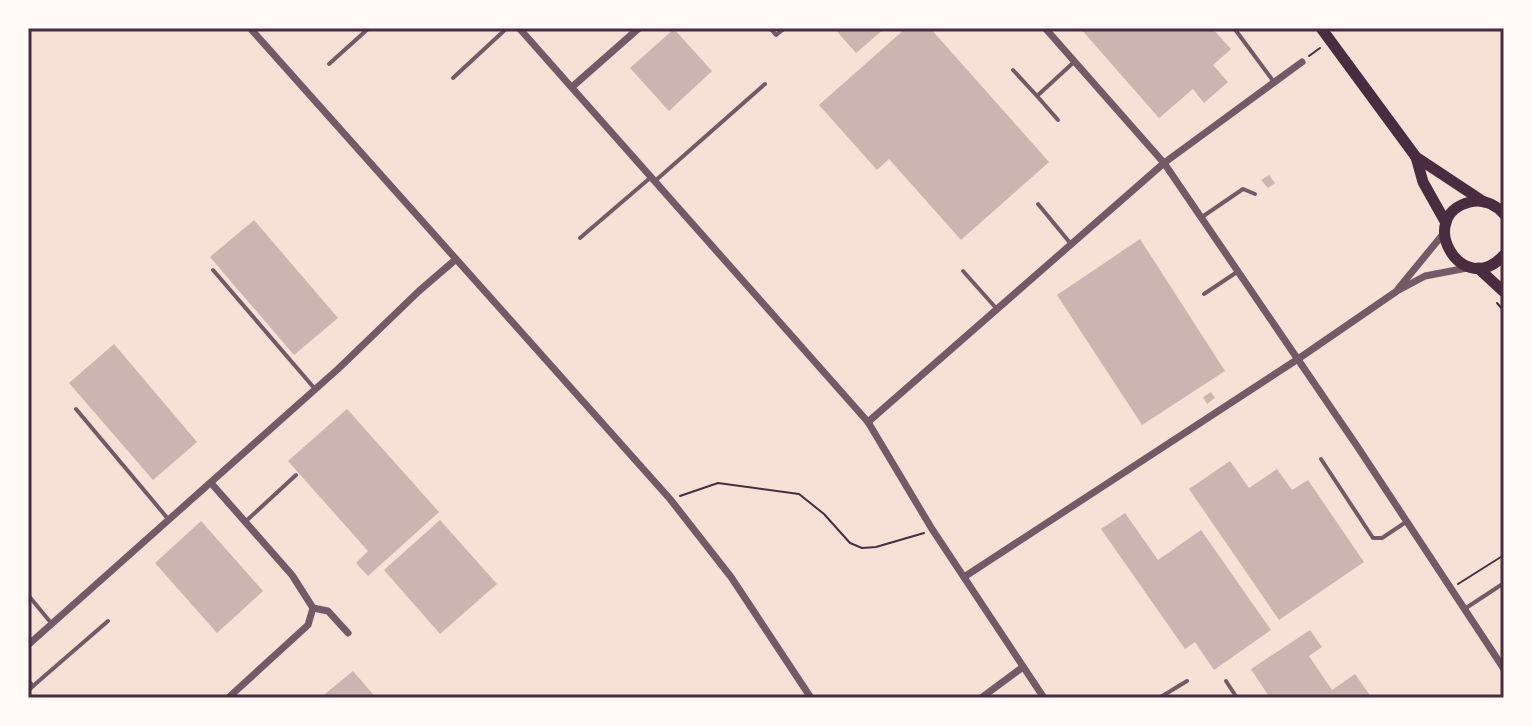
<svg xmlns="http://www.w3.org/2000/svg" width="1532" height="726" viewBox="0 0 1532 726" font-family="Commissioner,sans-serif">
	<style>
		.building { fill: #ccb4b1 }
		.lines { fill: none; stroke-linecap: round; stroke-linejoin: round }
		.path { stroke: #4a2c40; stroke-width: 2 }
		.service { stroke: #755966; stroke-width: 4 }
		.minor { stroke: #755966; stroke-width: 7 }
		.primary { stroke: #4a2c40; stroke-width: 11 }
		.neatline { fill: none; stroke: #4a2c40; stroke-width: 3 }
	</style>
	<rect width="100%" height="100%" fill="#f7e1d7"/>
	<g class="building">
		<polygon points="834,28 885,28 856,53"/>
		<polygon points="906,28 930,28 1049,162 961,240 889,159 877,170 819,105"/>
		<polygon points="1080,28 1212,28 1231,49 1213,65 1228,82 1204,103 1193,89 1159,118"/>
		<polygon points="674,29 712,71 669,111 630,68"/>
		<polygon points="1269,175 1275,183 1268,188 1261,180"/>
		<polygon points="254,220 338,318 294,355 210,257"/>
		<polygon points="1140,239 1225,371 1142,425 1057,295"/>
		<polygon points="114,344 197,442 153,480 69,383"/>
		<polygon points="1211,392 1215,398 1207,404 1203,397"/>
		<polygon points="347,409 439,512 368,576 356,563 368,551 288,461"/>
		<polygon points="1230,461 1249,488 1277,469 1292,490 1308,480 1364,562 1279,620 1189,489"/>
		<polygon points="1125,513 1158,560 1201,530 1271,630 1214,670 1195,642 1185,649 1101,529"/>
		<polygon points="440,520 497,584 440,634 384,570"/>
		<polygon points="201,521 263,591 217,633 155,563"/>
		<polygon points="1310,630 1322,647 1309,656 1332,690 1355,674 1372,698 1270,698 1251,669"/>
		<polygon points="353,671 376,698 320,698"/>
	</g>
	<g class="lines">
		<g class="path">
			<polyline points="1309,56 1320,48"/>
			<polyline points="1497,303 1504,311"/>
			<polyline points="680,496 718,483 799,494 824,514 850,543 862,548 876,547 924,533"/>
			<polyline points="1458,584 1504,555"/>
		</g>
		<g class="service">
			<polyline points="770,28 776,35 785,28"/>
			<polyline points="1234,28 1274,82"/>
			<polyline points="329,64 369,28"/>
			<polyline points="1013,70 1037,96 1074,62"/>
			<polyline points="453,78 507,28"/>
			<polyline points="1037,96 1058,120"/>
			<polyline points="655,181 765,84"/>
			<polyline points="1038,204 1071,244"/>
			<polyline points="1202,217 1243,189 1255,194"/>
			<polyline points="580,238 650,178"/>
			<polyline points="213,270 315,389"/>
			<polyline points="963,271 996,308"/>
			<polyline points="1204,294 1237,272"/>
			<polyline points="76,409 169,520"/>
			<polyline points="1321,459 1373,538 1382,538 1406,522"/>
			<polyline points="245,522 296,475"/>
			<polyline points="28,595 52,624"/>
			<polyline points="1466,608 1504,583"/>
			<polyline points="28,680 33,686 28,691"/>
			<polyline points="1226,681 1237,698"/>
			<polyline points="33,686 108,621"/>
			<polyline points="1159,698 1187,681"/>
		</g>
		<g class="minor">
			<polyline points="250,28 670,499 731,577 811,698"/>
			<polyline points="519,28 868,422 932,529 1044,698"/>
			<polyline points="1045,28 1164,163 1357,446 1504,669"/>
			<polyline points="572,87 639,28"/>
			<polyline points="1398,289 1444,233"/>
			<polyline points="868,422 1164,163 1302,62"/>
			<polyline points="211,483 292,575 313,608 308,625 228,698"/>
			<polyline points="964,577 1298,359 1397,291 1425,276 1467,268"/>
			<polyline points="313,608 328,611 348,633"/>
			<polyline points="28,645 338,369 419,291 455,260"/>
			<polyline points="981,698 1023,667"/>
		</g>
		<g class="primary">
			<polyline points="1321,28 1416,157 1484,202"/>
			<polyline points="1416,157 1423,182 1446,223"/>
			<path d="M1504 214C1495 204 1483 199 1470 202 1414 216 1462 301 1504 255"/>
			<polyline points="1478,268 1504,292"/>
		</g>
	</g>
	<rect width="1532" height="726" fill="none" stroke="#fffaf5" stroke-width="60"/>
	<rect x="30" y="30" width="1472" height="666" class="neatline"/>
</svg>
